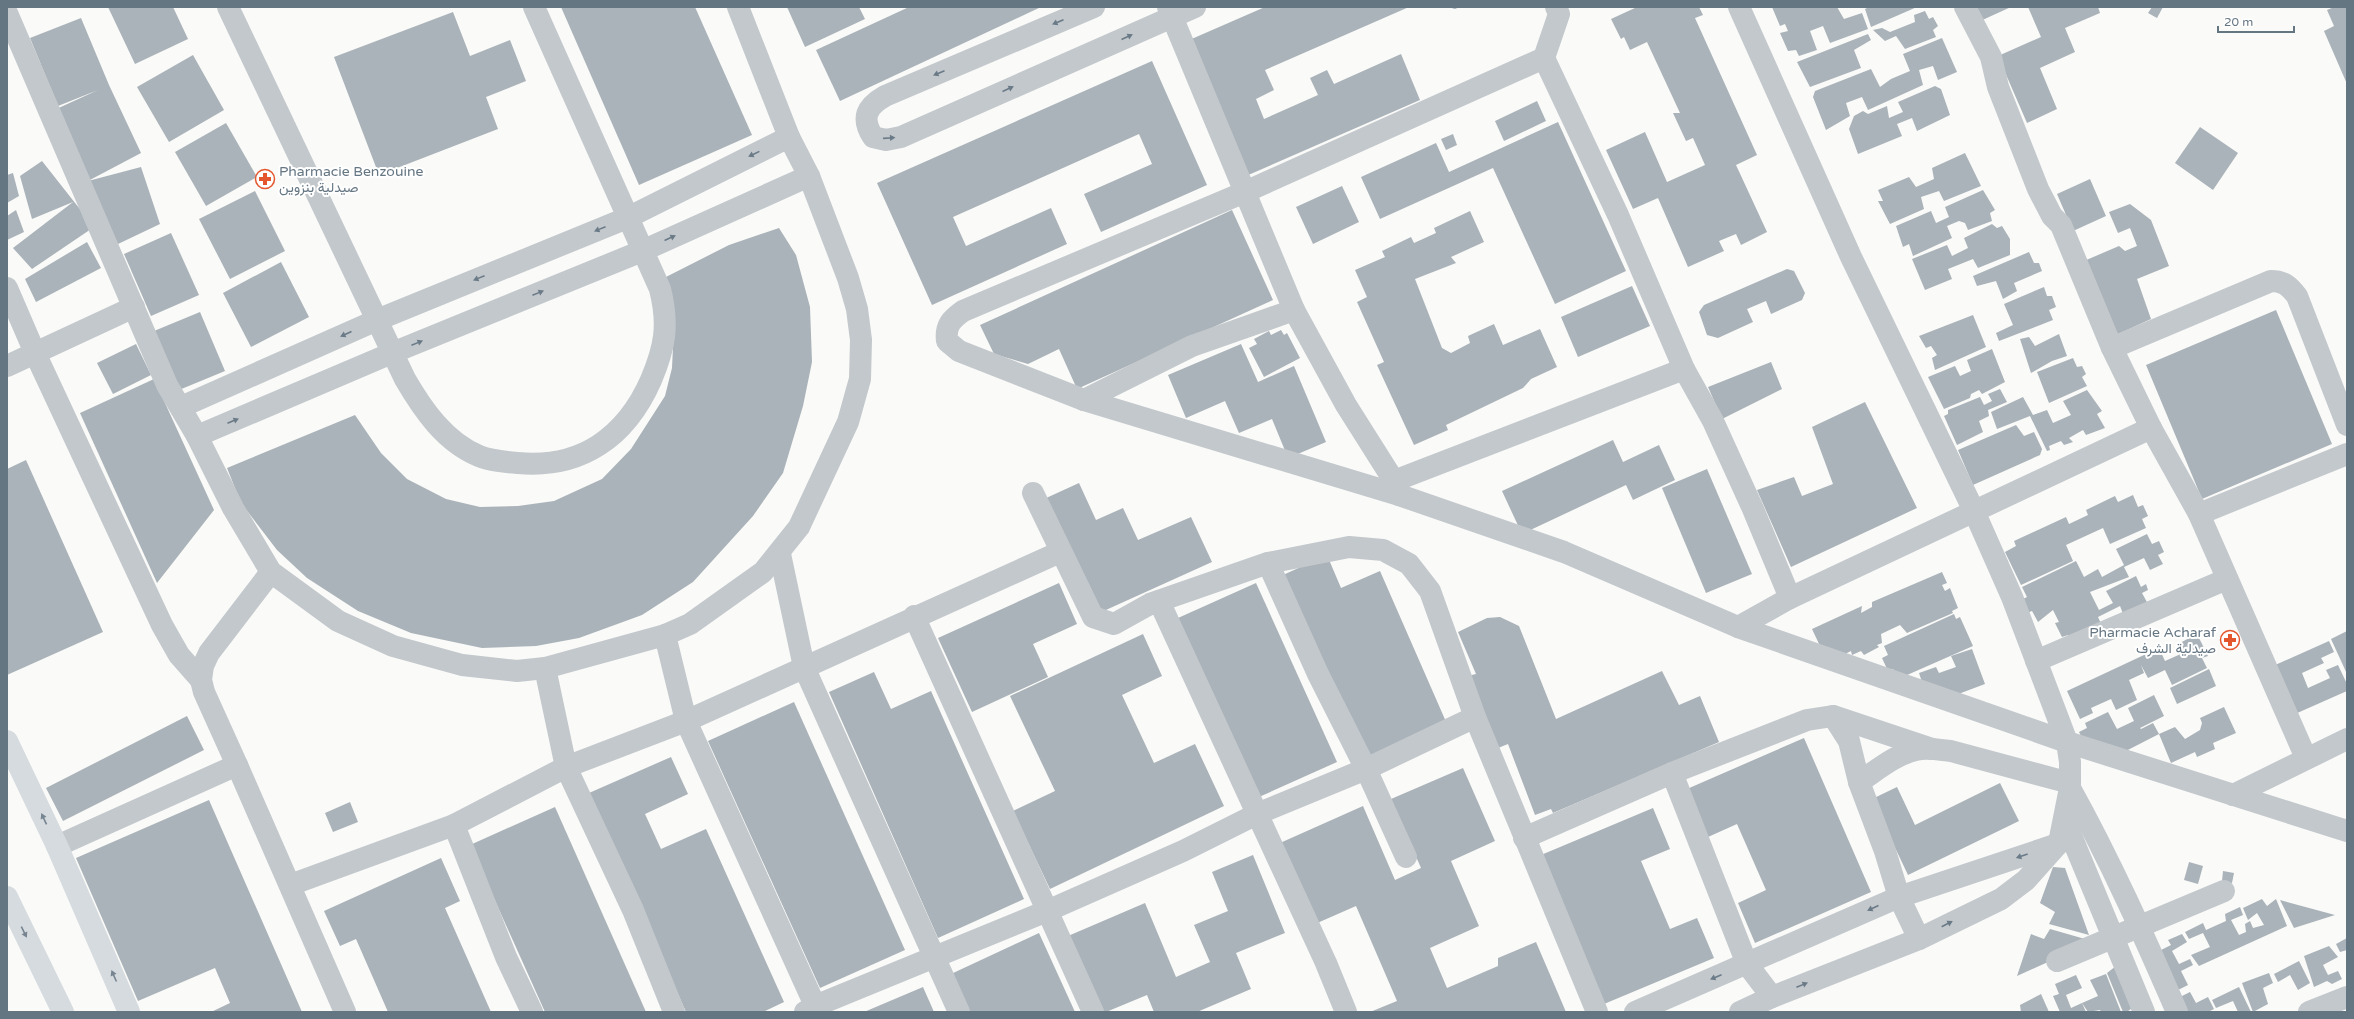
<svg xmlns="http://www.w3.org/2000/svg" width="2354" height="1019" viewBox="0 0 2354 1019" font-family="'Varela Round',Vazirmatn,sans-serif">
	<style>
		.building { fill: #aab3b9 }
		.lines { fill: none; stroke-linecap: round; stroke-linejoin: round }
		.street { stroke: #c3c8cc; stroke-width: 22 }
		.secondary { stroke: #d6dbdf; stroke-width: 22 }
		.oneway { fill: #6a7a87 }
		.oneway2 { fill: #768591 }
		.labels { text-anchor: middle; stroke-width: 4; stroke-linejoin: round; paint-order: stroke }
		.poi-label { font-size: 14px; fill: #657683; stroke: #fff; text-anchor: start }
	</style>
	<rect width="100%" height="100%" fill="#fafaf8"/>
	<g class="building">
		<polygon points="108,7 173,7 188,39 135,64"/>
		<polygon points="561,7 695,7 752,135 639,185"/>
		<polygon points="787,7 859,7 865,19 805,47"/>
		<polygon points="909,7 1041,7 840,101 816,50"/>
		<polygon points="1265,7 1409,7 1265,70 1274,90 1256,99 1264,119 1318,95 1310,78 1327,70 1334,84 1401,54 1420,100 1246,176 1187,41"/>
		<polygon points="1448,7 1460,7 1455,9"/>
		<polygon points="1637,7 1699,7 1703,15 1695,18 1757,155 1736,165 1767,232 1741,245 1736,234 1719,241 1724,251 1688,267 1658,198 1633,209 1606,150 1645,132 1667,182 1705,165 1693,138 1686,141 1673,113 1680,113 1647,42 1630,50 1624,37 1621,39 1611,19"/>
		<polygon points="1772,7 1837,7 1844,19 1862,13 1868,29 1830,43 1823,26 1810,31 1817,50 1799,56 1796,50 1788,51 1780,33 1788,31 1785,24 1780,26"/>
		<polygon points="1869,7 1917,7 1871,27 1865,9"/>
		<polygon points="1971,7 2011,7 1978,22"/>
		<polygon points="2028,7 2098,7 2100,13 2065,28 2075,52 2040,68 2057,109 2027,123 1998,56 2041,37"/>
		<polygon points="2152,7 2163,7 2157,18 2148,13"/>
		<polygon points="2334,7 2347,7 2347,84 2324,31 2334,26 2327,10"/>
		<polygon points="1925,11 1929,19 1933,17 1938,26 1933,30 1936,37 1905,49 1896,36 1885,41 1873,30 1882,28 1890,32 1915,22 1914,15"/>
		<polygon points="453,12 470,56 510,40 526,81 486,97 498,129 379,175 334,57"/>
		<polygon points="81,18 109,85 141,153 88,181 141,167 160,224 118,244 52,111 98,90 58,106 30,38"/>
		<polygon points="1868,34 1871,40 1854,50 1861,68 1810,87 1797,62"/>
		<polygon points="1942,38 1957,72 1938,80 1933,66 1919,70 1923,85 1868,110 1862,97 1846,103 1850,116 1826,130 1813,97 1815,91 1871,69 1880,87 1891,79 1910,71 1903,54"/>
		<polygon points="193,55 224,110 169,142 137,87"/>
		<polygon points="1152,61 1207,185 1101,232 1084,194 1152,164 1139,134 953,217 966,246 1051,208 1067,244 932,305 877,183"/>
		<polygon points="1935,86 1941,89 1950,115 1917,131 1912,118 1897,124 1902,136 1858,154 1849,129 1854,116 1863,111 1868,114 1887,106 1889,118 1903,112 1898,102"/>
		<polygon points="1537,101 1546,121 1504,141 1495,121"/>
		<polygon points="1558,122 1626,271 1555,304 1493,168 1380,219 1361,177 1436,143 1449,172"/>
		<polygon points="226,123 257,177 206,206 175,152"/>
		<polygon points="2200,127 2238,153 2213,190 2175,163"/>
		<polygon points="1453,134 1457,145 1446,150 1441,139"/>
		<polygon points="1965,153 1981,186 1944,201 1939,191 1921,197 1924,209 1890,224 1878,201 1883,201 1878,190 1909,177 1916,187 1934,179 1932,168"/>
		<polygon points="42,161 94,227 32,269 13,248 73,202 32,219 20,176"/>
		<polygon points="13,173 19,196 7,203 7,175"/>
		<polygon points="2090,179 2106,216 2073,231 2057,194"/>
		<polygon points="1342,186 1359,222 1313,244 1296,207"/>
		<polygon points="1983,190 1995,210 1990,213 1992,221 1968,230 1965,223 1959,221 1947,226 1952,238 1913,256 1909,244 1903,247 1896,226 1931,211 1936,223 1949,217 1945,207"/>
		<polygon points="255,191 285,251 230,279 199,219"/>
		<polygon points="2130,204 2151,220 2169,266 2137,279 2151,319 2116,335 2084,261 2119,246 2125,251 2137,246 2130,228 2118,233 2109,212"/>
		<polygon points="16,210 24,232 7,240 7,216"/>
		<polygon points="1232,210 1273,300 1077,389 1059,349 1028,364 994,354 980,325"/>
		<polygon points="1470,211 1484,242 1451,257 1456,263 1415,279 1442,348 1451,353 1470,343 1468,336 1494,324 1503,345 1540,329 1557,367 1531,379 1523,388 1446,425 1448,430 1414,445 1377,365 1384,362 1357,302 1367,297 1355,270 1385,257 1382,251 1411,237 1414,243 1436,233 1434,228"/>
		<polygon points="1992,224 1997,228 2002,226 2010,239 2010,255 1978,268 1973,259 1948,269 1952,279 1925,290 1912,259 1947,245 1952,256 1968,248 1964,238"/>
		<polygon points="779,228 796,255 810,307 812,362 803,406 783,473 753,516 693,582 642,615 579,638 536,646 482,648 411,633 358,611 307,578 277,550 241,503 227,468 355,415 381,453 407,479 446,499 480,507 518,506 554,501 602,479 631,449 665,396 672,368 673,347 664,278 729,245"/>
		<polygon points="171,233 199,295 151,316 124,254"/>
		<polygon points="87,242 101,268 36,302 25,279"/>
		<polygon points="2029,252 2034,263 2039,263 2042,271 2014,283 2017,291 2003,299 1996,281 1977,286 1973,276"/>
		<polygon points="281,262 309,317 251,347 223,293"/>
		<polygon points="1787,269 1794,271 1805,293 1802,300 1771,314 1766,301 1747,309 1753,322 1718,338 1707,335 1699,312 1704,305"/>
		<polygon points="1632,286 1650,326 1578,357 1561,317"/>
		<polygon points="2044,287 2047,296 2052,296 2056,307 2049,310 2053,320 1999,341 1996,333 2013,325 2004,304"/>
		<polygon points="2276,310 2332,444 2202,499 2146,365"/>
		<polygon points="200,312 225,371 179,390 154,331"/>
		<polygon points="1973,315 1986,347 1935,370 1932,358 1937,355 1931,346 1926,348 1919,336"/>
		<polygon points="1281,330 1284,335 1287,333 1300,358 1264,377 1249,348 1257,344 1254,339 1269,331 1271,335"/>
		<polygon points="2059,334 2067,356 2052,361 2031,373 2020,339 2029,337 2035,346"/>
		<polygon points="136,344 151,375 113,394 97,363"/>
		<polygon points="1241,344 1258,382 1294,366 1326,442 1293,456 1286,453 1272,419 1239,433 1225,401 1186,418 1168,375"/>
		<polygon points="1992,349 2005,382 1982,394 1979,390 1971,394 1970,398 1944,409 1928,377 1955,366 1960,376 1971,371 1967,360"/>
		<polygon points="2073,358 2077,367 2082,366 2086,374 2082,377 2087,386 2049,403 2037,372"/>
		<polygon points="1771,362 1782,389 1722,419 1708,387"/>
		<polygon points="154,379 214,510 157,583 80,413"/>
		<polygon points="2000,389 2007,402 1988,410 1989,416 1979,421 1983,432 1957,445 1944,416 1948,414 1948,410 1980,397 1984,405 1992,401 1988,394"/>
		<polygon points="2087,390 2102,411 2097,414 2105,428 2086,435 2083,430 2069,438 2073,442 2064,445 2061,441 2049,446 2050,450 2047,451 2030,416 1997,429 1991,412 2023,397 2033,415 2047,410 2053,423 2071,415 2063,401"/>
		<polygon points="1865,402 1917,508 1791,567 1757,490 1794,477 1802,496 1833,484 1812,427"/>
		<polygon points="2016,425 2024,436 2034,432 2042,449 2040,455 1973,485 1958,450"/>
		<polygon points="1613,440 1623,462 1659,445 1675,480 1633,500 1626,485 1522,534 1502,491"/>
		<polygon points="26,460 103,632 7,675 7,469"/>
		<polygon points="1707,469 1752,574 1706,593 1662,488"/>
		<polygon points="1079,483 1096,520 1123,508 1138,540 1191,517 1212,562 1097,614 1044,499"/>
		<polygon points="2133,495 2138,507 2143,505 2148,516 2142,519 2146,528 2110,544 2103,528 2066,545 2073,561 2021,585 2005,552 2016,546 2014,541 2066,517 2069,524 2088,515 2086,510 2115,496 2118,502"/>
		<polygon points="2147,534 2152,544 2159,541 2164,552 2158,555 2163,564 2150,570 2144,558 2124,567 2129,577 2090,592 2099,610 2113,603 2106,591 2136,576 2141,587 2146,584 2148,590 2142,593 2148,604 2124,616 2120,606 2098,617 2103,628 2072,643 2068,635 2062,637 2055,623 2059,622 2053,610 2038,622 2032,611 2027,613 2021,600 2027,597 2022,587 2076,561 2084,577 2098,569 2102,577 2124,565 2116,549"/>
		<polygon points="1327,555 1341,588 1380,571 1447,724 1365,761 1283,575"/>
		<polygon points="1942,572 1947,583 1942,585 1945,591 1950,588 1958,608 1952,611 1953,613 1907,633 1900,625 1881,634 1882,643 1877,645 1879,647 1864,655 1861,651 1852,655 1851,651 1845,654 1820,646 1812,629 1862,606 1861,613 1872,607 1872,602"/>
		<polygon points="1059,583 1077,624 1033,644 1048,677 972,712 938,638"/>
		<polygon points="1256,583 1337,762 1259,797 1178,618"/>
		<polygon points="1954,614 1956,619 1960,617 1973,646 1898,679 1893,669 1888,671 1882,658 1888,655 1884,646"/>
		<polygon points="1500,617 1519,626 1556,719 1662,671 1679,705 1700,696 1719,742 1553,813 1551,809 1535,815 1508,744 1498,748 1468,676 1476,674 1458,632 1487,618"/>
		<polygon points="2347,631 2347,674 2331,639"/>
		<polygon points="1143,634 1162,676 1122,695 1154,763 1195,744 1224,806 1050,889 1013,811 1055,791 1010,696"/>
		<polygon points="2197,634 2208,656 2202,658 2207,668 2172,685 2165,670 2148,678 2141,665 2144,673 2129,680 2137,700 2116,710 2111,699 2091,708 2093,713 2080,719 2067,691 2159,648 2165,661 2183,653 2178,644"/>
		<polygon points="2329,641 2334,652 2321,658 2324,663 2302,673 2308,688 2330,678 2326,670 2338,665 2347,684 2347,691 2295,714 2273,666"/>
		<polygon points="1972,649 1985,684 1953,696 1923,685 1919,673 1936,667 1939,673 1956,667 1951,656"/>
		<polygon points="2209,669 2216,686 2177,704 2170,688"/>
		<polygon points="874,672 891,709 931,691 1024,899 938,938 829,692"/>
		<polygon points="2154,695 2164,716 2140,728 2141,729 2153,723 2159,734 2175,727 2185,739 2200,730 2202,723 2200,718 2224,707 2236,733 2213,743 2215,749 2197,757 2195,752 2171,763 2159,734 2120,754 2084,742 2079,732 2087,728 2085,723 2108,712 2117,729 2134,721 2128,708"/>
		<polygon points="794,702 905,950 820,988 708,741"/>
		<polygon points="187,716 204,750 63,821 46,788"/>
		<polygon points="1804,738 1871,892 1755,943 1738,903 1766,890 1737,824 1708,837 1687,789"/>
		<polygon points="671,757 688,794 645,814 661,849 706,829 784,1002 763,1012 686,1012 589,793"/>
		<polygon points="1463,768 1495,841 1451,861 1479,926 1430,948 1447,988 1498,966 1498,958 1536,942 1566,1012 1370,1012 1397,1001 1356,906 1315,924 1280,843 1363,806 1395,880 1421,868 1391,799"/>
		<polygon points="2000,783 2019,821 1908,875 1872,799 1897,787 1915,825"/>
		<polygon points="209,800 302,1012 211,1012 230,1003 215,968 138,1001 76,858"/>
		<polygon points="350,802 358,822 333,832 325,813"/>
		<polygon points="555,807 646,1012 545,1012 470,845"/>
		<polygon points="1653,808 1670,849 1641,861 1670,929 1697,918 1714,958 1604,1004 1541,855"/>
		<polygon points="1253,855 1285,933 1236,953 1251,989 1197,1012 1154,1012 1147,995 1106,1012 1100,1012 1068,936 1145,903 1176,977 1210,962 1194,925 1228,911 1212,872"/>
		<polygon points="441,858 460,901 445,908 491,1012 388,1012 356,939 340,946 324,911"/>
		<polygon points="2189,862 2203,866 2198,884 2184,880"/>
		<polygon points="2053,867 2065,868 2089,935 2049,924 2055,912 2040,903"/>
		<polygon points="2223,871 2234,873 2232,883 2222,881"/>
		<polygon points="2262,899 2267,906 2276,899 2287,926 2199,966 2191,955 2210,947 2203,933 2189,939 2185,932 2203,923 2206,930 2226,921 2225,914 2240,907 2243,915 2231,920 2239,935 2246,932 2245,924 2250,921 2253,928 2264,925 2257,913 2248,920 2243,908"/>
		<polygon points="2280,900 2335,915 2294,928"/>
		<polygon points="2050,929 2085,939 2079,948 2017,976 2031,934 2044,939"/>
		<polygon points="1039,933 1075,1012 969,1012 951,974"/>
		<polygon points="2182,934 2187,942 2172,951 2179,964 2190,959 2193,965 2181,971 2188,985 2176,991 2157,952 2171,945 2168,940"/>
		<polygon points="2347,938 2347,950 2340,952 2336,944"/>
		<polygon points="2329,946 2338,957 2323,965 2328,975 2338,971 2342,979 2332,984 2327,981 2314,987 2304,956"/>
		<polygon points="2299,961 2310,983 2298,990 2290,975 2278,982 2274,974"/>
		<polygon points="2120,963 2137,1004 2127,1012 2123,1012 2107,973"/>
		<polygon points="2269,973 2273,983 2263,988 2268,1004 2253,1012 2242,983"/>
		<polygon points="2106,974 2121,1012 2101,1012 2100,1010 2088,1012 2082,1003 2086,1012 2060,1012 2053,996 2059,994 2055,984 2076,975 2082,988 2066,995 2071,1008 2082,1003 2098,996 2090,980"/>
		<polygon points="923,987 934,1012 864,1012"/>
		<polygon points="2239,987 2251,1012 2238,1012 2233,1001 2216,1008 2212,1000"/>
		<polygon points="2190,992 2196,1003 2208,997 2214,1009 2208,1012 2182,1012 2176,999"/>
		<polygon points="2041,994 2049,1012 2021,1012 2020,1005"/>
	</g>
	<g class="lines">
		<g class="street">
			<path d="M228 7 405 379C423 410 445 442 479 456 491 461 505 462 518 463 581 469 626 437 651 380 665 347 669 325 660 289L534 7"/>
			<path d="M1094 7 885 96C866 107 861 118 873 137L886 140 901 137 1195 7"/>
			<polyline points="1168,7 1294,310 1346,405 1394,481 1399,495"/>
			<polyline points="1556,7 1559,14 1544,58 1618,215 1684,369 1713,421 1753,509 1790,598"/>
			<polyline points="1739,7 1851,257 1974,511 2012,597 2067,742 2070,762 2070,788 2059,843 2026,880 2001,899 1919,939 1772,997 1740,1012"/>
			<polyline points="1965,7 1991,57 1998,87 2038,189 2052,216 2061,225 2112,348 2151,428 2199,514 2306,758"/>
			<polyline points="7,13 167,385 197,436 233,508 271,572 338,621 393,646 462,665 517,671 545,668 665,635 690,624 763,572 799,527 848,422 860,379 861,340 857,309 848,278 809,176 789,137 738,7"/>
			<path d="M1544 58 1245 192 963 311C952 319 945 325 947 341L959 351 1084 400 1399 495 1564 552 1738 627 2067 742 2347 831"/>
			<polyline points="7,288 35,353 162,625 179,655 201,680"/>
			<path d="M2112 348 2271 281C2284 281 2289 286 2297 296L2347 425"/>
			<polyline points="7,366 134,307"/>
			<polyline points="1084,400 1192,346 1294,310"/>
			<polyline points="181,407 377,320 627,218 789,137"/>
			<polyline points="197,436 392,353 642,251 809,176"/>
			<polyline points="1394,481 1684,369"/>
			<polyline points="1033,493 1093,617 1114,624 1150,604 1268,563 1349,547 1383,550 1409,564 1430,591 1475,717 1597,1012"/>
			<polyline points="2199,514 2347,454"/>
			<polyline points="780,554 804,667 959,1012"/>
			<polyline points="1268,563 1318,674 1366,769 1406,857"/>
			<polyline points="271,572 209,653 203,666 201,680 204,692 237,765 345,1012"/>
			<polyline points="1159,601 1326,963 1346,1012"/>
			<polyline points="914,616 1093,1012"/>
			<polyline points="1738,627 1790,598 2151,428"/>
			<polyline points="665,635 686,721 818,1012"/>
			<polyline points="2036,661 2227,579"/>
			<polyline points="545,668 566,767 633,910 674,1012"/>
			<polyline points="1833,716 1849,741 1859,782 1885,851 1899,897 1919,939"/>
			<polyline points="1672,773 1747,964 1772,997"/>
			<path d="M1859 782C1876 771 1896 754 1916 750 1927 747 1940 750 1951 751L2070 783"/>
			<path d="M2070 788C2110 860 2144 936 2177 1012"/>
			<polyline points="2233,795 2347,739"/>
			<polyline points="2065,821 2144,1012"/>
			<polyline points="454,825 506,957 532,1012"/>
			<polyline points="1524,838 1672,773 1807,720 1833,716 1932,749"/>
			<polyline points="57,846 237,765"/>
			<polyline points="290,885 454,825 566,767 686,721 1060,552"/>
			<polyline points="2057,961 2224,891"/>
			<polyline points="805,1012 815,1006 1047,911 1183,851 1257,814 1366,769 1475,717"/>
			<polyline points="1635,1012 1899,897 2058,844"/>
			<polyline points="2309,1012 2347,997"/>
		</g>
		<g class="secondary">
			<polyline points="7,741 57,846 129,1012"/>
			<polyline points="7,897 63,1012"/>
		</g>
	</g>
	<defs><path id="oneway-solid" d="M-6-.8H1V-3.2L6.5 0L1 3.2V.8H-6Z"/></defs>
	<g class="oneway">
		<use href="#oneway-solid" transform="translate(1058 22) rotate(157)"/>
		<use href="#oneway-solid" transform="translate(1127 37) rotate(-24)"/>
		<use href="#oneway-solid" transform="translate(939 73) rotate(157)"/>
		<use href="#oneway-solid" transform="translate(1008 89) rotate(-24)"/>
		<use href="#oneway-solid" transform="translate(889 138) rotate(-4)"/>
		<use href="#oneway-solid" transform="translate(754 154) rotate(154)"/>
		<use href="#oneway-solid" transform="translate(600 229) rotate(158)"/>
		<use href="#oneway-solid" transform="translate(670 238) rotate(-24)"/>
		<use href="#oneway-solid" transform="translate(479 278) rotate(158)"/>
		<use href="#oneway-solid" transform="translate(538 293) rotate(-22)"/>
		<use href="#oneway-solid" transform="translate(346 334) rotate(156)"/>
		<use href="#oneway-solid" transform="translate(417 343) rotate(-22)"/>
		<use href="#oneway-solid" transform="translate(233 421) rotate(-23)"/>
		<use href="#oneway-solid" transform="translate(2022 856) rotate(161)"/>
		<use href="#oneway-solid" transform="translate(1873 908) rotate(156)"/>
		<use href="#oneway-solid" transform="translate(1947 924) rotate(-27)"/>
		<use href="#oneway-solid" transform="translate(1716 977) rotate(157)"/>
		<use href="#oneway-solid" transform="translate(1802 985) rotate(-22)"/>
	</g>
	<g class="oneway2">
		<use href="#oneway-solid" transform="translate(44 819) rotate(-115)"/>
		<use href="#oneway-solid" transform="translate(24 932) rotate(64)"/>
		<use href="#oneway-solid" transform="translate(114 976) rotate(-114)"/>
	</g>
	<defs>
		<symbol id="pharmacy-ring" viewBox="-11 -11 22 22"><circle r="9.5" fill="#fff" stroke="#e4572e" stroke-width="1.5"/><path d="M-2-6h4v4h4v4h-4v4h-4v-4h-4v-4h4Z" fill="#e4572e"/></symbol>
	</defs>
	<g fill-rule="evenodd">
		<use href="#pharmacy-ring" x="254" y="168" width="22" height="22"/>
		<use href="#pharmacy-ring" x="2219" y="629" width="22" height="22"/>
	</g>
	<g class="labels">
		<g class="poi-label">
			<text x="279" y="176">Pharmacie Benzouine<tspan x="279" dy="16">صيدلية بنزوين</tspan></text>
			<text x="2216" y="637" text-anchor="end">Pharmacie Acharaf<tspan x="2216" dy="16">صيدلية الشرف</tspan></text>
		</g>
	</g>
	<rect width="2354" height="1019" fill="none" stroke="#657683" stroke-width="16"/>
	<path d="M2218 26v6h76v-6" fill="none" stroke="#657683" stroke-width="2"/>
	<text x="2224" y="26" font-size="12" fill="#657683" stroke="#ffffff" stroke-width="3" paint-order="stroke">20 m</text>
</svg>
